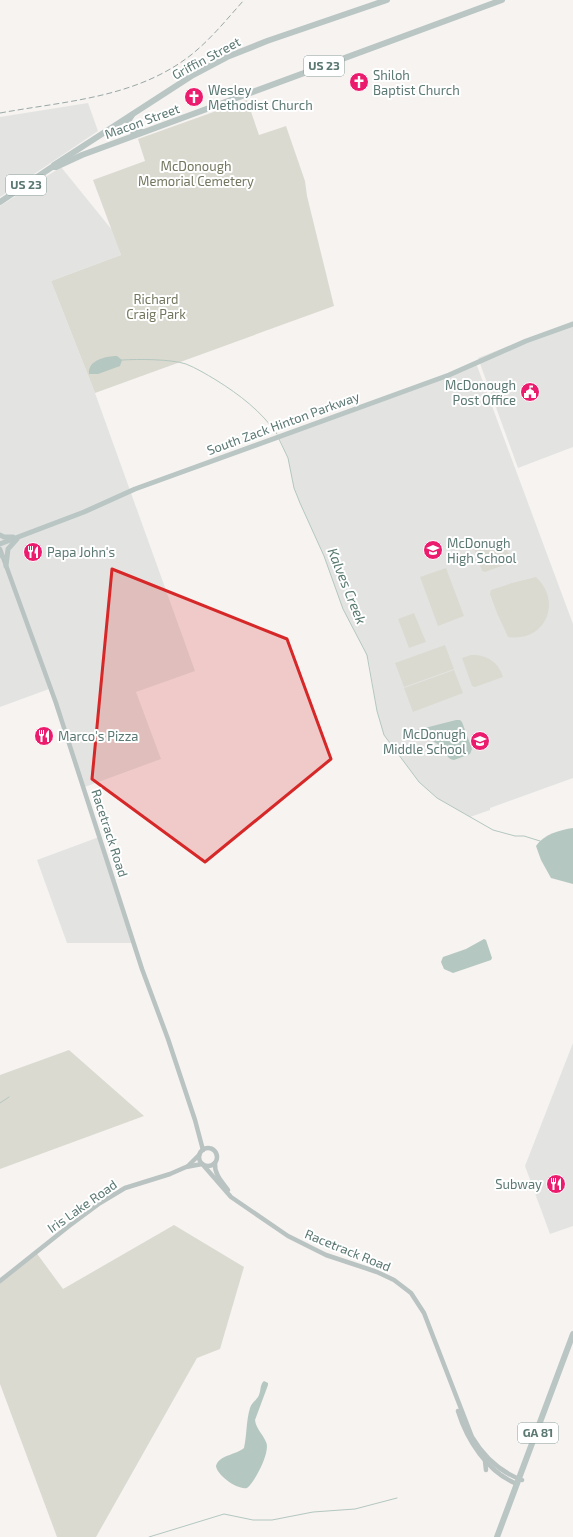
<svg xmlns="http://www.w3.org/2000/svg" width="573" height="1537" viewBox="0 0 573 1537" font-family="'Exo 2',sans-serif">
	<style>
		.built { fill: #e3e4e2 }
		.green { fill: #dbdad0 }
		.water { fill: #b4c7c0 }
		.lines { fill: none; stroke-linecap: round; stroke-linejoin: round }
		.stream { stroke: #b4c7c0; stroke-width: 1 }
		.tertiary { stroke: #b9c3c1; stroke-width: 4.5 }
		.secondary { stroke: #b9c6c4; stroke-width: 5 }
		.primary { stroke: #b9c6c4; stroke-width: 6 }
		.rail { stroke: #99a8a5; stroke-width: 1; stroke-dasharray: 6 3; stroke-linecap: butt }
		.marked { fill: #d62828; fill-opacity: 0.2; stroke: #d62828; stroke-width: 3; stroke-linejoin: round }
		.labels { text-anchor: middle; stroke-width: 4; stroke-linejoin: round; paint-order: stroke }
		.shield { fill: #fff; stroke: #8ca09d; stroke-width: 1 }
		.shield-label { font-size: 12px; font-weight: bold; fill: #5b7873 }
		.street-label { font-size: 13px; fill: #5b7873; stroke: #fff }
		.poi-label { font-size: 13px; fill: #5b7873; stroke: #fff; text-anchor: start }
		.park-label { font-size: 13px; fill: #72765e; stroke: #fff }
		.water-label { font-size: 14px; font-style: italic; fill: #5a7a6f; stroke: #fff }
	</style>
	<rect width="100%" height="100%" fill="#f6f3f1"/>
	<g class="built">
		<polygon points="88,103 98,131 0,197 0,117"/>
		<polygon points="61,167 112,230 121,255 51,281 95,393 195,671 136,692 161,759 82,788 49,689 0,707 0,206"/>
		<polygon points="573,321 573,447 518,468 478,358"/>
		<polygon points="476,363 573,624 573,778 490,808 490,810 470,817 437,798 419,782 384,735 377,711 369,662 364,649 343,609 324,556 300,503 294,488 288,458 279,437"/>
		<polygon points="99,837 135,943 67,943 37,860"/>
		<polygon points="573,1043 573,1226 550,1234 525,1166"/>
	</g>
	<g class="green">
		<polygon points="247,100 259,135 286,126 305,181 307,196 334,306 95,393 51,281 121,255 93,180 145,161 138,139"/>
		<path d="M483 539C498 540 508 548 513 562L485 572 482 571 472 543Z"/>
		<polygon points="446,568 464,616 438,626 420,577"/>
		<path d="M536 577C563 602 545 643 508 637L497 613 490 594 491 590 512 583Z"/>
		<polygon points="414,613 426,642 409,648 398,619"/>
		<polygon points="445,645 454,669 404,687 395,663"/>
		<path d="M471 655C486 654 499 662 503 677L475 687 472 686 462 658Z"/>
		<polygon points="454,670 463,693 413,712 404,688"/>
		<polygon points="69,1050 144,1116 0,1169 0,1075"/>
		<polygon points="174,1225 244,1267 220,1349 197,1358 96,1537 57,1537 0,1384 0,1281 35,1251 63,1289"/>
	</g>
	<g class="water">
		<path d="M117 356 122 360 120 366 98 374H89C87 360 107 356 117 356Z"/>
		<path d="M456 720H460L462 722 472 749 470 754 454 760C447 760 446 751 441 747 433 739 421 738 413 731Z"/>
		<path d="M573 828V884L551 878 541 860 536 846C544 834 560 830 573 828Z"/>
		<polygon points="484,939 486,940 492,958 491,960 453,973 444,969 441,962 443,957 466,949"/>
		<path d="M264 1381 268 1383V1385L255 1420C256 1429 263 1434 266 1442 271 1451 255 1482 247 1488 237 1490 217 1475 216 1466 219 1455 236 1455 244 1448 247 1435 246 1421 250 1408 252 1402 257 1400 259 1395 261 1390 260 1384 264 1381Z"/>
	</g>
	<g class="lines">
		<g class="stream">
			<path d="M122 360C138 359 171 359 186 364 196 368 206 374 216 380 240 395 261 411 277 434"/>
			<polyline points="279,439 288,458 294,488 300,503 324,556 343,609 367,655 377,711 384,735 419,782 437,798 493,830 515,836 524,836 540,841"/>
			<polyline points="0,1103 9,1097"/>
			<polyline points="149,1537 224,1514 253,1520 272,1520 313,1512 355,1509 397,1498"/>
		</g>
		<g class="tertiary">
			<polyline points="0,549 56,703 142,969 168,1039 195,1120 203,1150"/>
			<circle cx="208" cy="1157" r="9"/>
			<path d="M215 1163C214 1174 222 1182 228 1190"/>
			<polyline points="188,1166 199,1155"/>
			<path d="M204 1166 231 1197 288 1236 326 1255 377 1272 394 1280 411 1293 424 1313 472 1437C484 1457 500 1472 522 1480"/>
			<polyline points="0,1281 69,1226 100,1203 125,1188 170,1174 186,1167 202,1164"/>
			<path d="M458 1411C467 1440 487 1472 517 1484"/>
			<polyline points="485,1461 486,1470"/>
		</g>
		<g class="secondary">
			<polyline points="0,535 4,537 13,537"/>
			<polyline points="0,544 84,512 135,489 449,375 526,341 573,324"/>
			<polyline points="0,554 3,557"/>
			<polyline points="6,566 8,549 17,539"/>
		</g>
		<g class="primary">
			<polyline points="132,115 128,121 129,127 133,132 142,132"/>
			<polyline points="54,165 193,75 227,57 267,41 387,0"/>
			<polyline points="0,202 52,167 56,167 82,155 502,0"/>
			<polyline points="497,1537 573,1334"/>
		</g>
		<path class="rail" d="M0 113C66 101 136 98 191 55 211 39 227 19 244 0"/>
	</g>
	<path class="marked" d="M112 569 287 639 331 759 205 862 92 779Z"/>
	<defs>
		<symbol id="church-disc" viewBox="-11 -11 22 22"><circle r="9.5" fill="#eb1c6d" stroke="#fff"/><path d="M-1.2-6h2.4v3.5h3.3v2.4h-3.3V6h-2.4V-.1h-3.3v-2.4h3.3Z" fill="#fff"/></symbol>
		<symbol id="civic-disc" viewBox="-11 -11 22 22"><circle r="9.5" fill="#eb1c6d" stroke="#fff"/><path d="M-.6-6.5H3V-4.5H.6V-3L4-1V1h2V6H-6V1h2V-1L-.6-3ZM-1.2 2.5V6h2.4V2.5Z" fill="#fff"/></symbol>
		<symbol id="school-disc" viewBox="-11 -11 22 22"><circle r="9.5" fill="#eb1c6d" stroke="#fff"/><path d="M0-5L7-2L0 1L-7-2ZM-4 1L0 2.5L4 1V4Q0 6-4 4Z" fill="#fff"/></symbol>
		<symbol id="restaurant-disc" viewBox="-11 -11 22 22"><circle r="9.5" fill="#eb1c6d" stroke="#fff"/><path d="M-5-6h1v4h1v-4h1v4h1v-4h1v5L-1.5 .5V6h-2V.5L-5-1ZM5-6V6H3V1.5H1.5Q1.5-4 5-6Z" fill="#fff"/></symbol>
	</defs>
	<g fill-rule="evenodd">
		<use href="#church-disc" x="348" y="71" width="22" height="22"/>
		<use href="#church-disc" x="183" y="86" width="22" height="22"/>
		<use href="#civic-disc" x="519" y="381" width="22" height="22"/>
		<use href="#school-disc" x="422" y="539" width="22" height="22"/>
		<use href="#restaurant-disc" x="22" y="541" width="22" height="22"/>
		<use href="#restaurant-disc" x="33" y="725" width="22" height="22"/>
		<use href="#school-disc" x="469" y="730" width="22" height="22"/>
		<use href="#restaurant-disc" x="545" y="1173" width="22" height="22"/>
	</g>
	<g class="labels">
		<g class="shield">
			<rect x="304" y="56" width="40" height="20" rx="3"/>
			<rect x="6" y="175" width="40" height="20" rx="3"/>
			<rect x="518" y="1423" width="40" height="20" rx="3"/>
		</g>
		<g class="shield-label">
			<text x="324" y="70">US 23</text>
			<text x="26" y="189">US 23</text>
			<text x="538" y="1437">GA 81</text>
		</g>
		<g class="street-label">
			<text transform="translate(206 58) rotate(-28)" y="5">Griffin Street</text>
			<text transform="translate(142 121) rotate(-20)" y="5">Macon Street</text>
			<text transform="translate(283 423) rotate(-20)" y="5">South Zack Hinton Parkway</text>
			<text transform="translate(110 833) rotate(72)" y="5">Racetrack Road</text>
			<text transform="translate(82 1206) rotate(-35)" y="5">Iris Lake Road</text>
			<text transform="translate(348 1250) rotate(22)" y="5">Racetrack Road</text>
		</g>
		<g class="poi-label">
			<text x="373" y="80">Shiloh<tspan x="373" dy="15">Baptist Church</tspan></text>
			<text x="208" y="95">Wesley<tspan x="208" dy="15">Methodist Church</tspan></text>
			<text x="516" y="390" text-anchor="end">McDonough<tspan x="516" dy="15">Post Office</tspan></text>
			<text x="447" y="548">McDonugh<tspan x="447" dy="15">High School</tspan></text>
			<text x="47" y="557">Papa John's</text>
			<text x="466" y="739" text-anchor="end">McDonugh<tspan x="466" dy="15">Middle School</tspan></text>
			<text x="58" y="741">Marco's Pizza</text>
			<text x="542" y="1189" text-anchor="end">Subway</text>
		</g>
		<g class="park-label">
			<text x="196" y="171">McDonough<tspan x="196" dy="15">Memorial Cemetery</tspan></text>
			<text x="156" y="304">Richard<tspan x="156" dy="15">Craig Park</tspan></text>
		</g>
		<g class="water-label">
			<text transform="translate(347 586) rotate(68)" y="5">Kalves Creek</text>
		</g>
	</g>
</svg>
